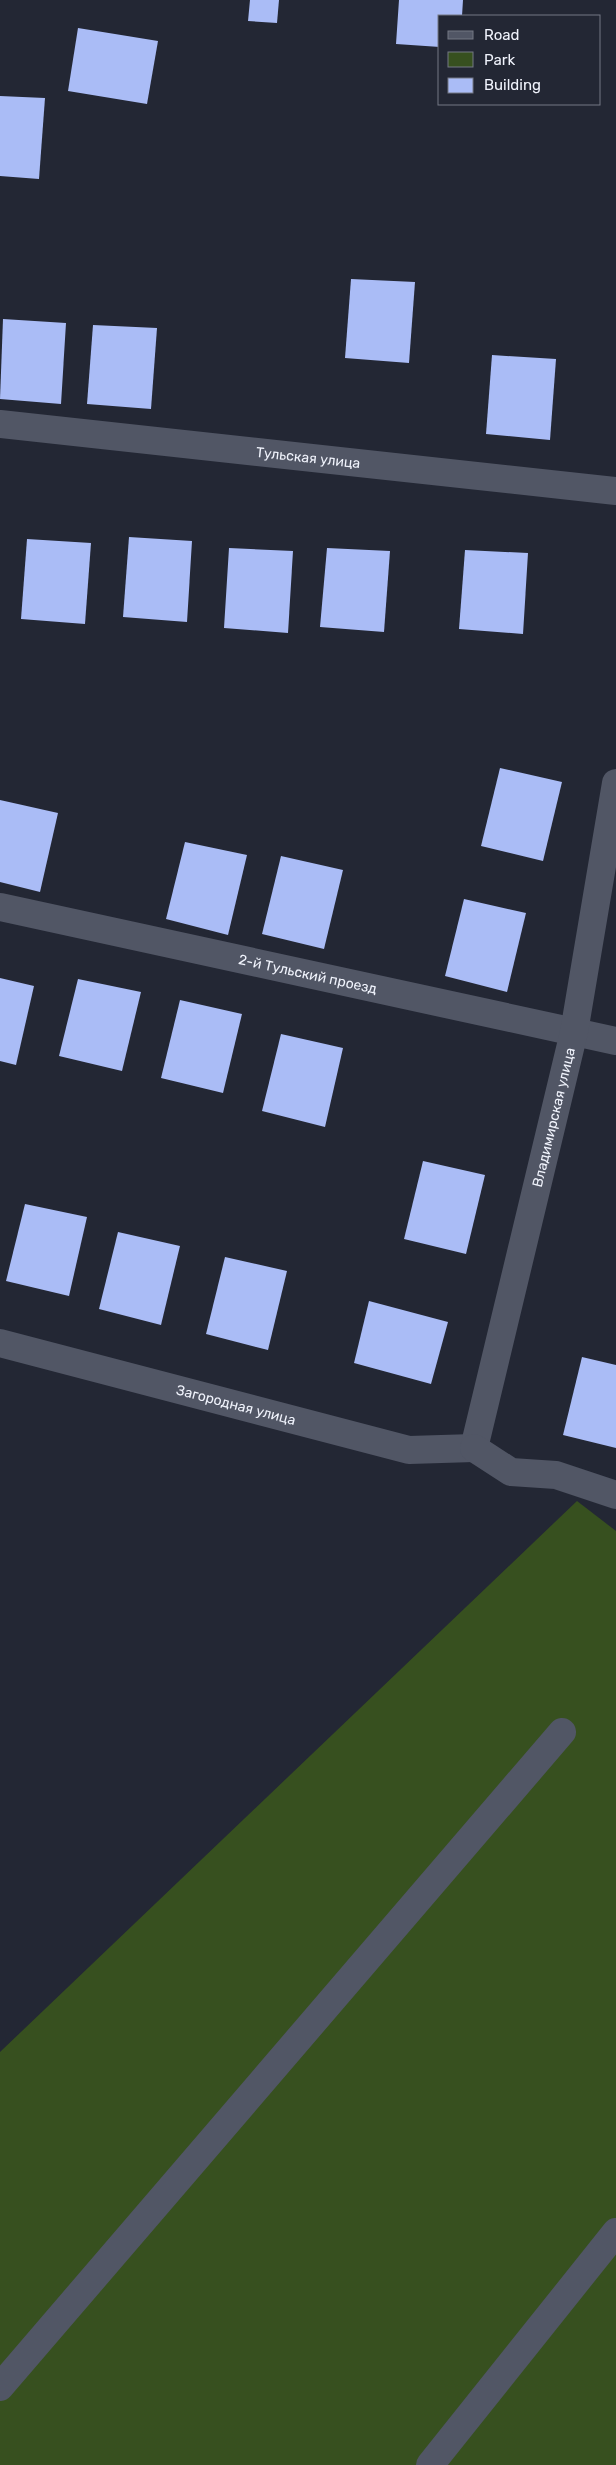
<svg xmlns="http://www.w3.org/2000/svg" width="616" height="2465" viewBox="0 0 616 2465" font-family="Rubik,sans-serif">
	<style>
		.green { fill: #37501f }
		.building { fill: #aabcf6 }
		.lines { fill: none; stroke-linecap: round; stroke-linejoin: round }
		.minor { stroke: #515665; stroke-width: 28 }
		.labels { text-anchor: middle; stroke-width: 5; stroke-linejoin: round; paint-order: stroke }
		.street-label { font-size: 14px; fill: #f0f3fc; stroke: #232734 }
	</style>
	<rect width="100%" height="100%" fill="#232734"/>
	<polygon class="green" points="577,1501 616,1531 616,2465 0,2465 0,2052"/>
	<g class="building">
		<polygon points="250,0 279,0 277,23 248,21"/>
		<polygon points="399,0 463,0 462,16 440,16 440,47 396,44"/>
		<polygon points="78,28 158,41 147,104 68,91"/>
		<polygon points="0,96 45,98 39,179 0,176"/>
		<polygon points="351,279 415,282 409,363 345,358"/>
		<polygon points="3,319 66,323 61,404 0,399"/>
		<polygon points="93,325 157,328 151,409 87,404"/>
		<polygon points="492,355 556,359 550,440 486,434"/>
		<polygon points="129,537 192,541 187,622 123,617"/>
		<polygon points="27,539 91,543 85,624 21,619"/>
		<polygon points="229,548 293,551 288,633 224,628"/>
		<polygon points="327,548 390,551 384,632 320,627"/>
		<polygon points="465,550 528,553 523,634 459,629"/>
		<polygon points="500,768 562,782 543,861 481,846"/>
		<polygon points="0,800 58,813 40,892 0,882"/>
		<polygon points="185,842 247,855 228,935 166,919"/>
		<polygon points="281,856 343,870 324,949 262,934"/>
		<polygon points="464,899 526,913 507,992 445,976"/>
		<polygon points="0,978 34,986 16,1065 0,1061"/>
		<polygon points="78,979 141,992 122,1071 59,1056"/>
		<polygon points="180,1000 242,1014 223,1093 161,1078"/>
		<polygon points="281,1034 343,1048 325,1127 262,1111"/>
		<polygon points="423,1161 485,1175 466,1254 404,1239"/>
		<polygon points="25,1204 87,1217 69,1296 6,1281"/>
		<polygon points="118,1232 180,1246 161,1325 99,1309"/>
		<polygon points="225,1257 287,1271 268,1350 206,1334"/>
		<polygon points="369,1301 448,1322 431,1384 354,1363"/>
		<polygon points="582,1357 616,1365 616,1448 563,1435"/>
	</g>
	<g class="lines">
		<g class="minor">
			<path id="s1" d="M0 424 616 491"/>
			<path id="s2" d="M0 907 616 1041"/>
			<path id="s3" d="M0 1343 409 1450 474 1448"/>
			<path id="s4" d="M474 1448 574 1032 616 783"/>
			<polyline points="474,1448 511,1472 556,1475 616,1495"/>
			<polyline points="0,2387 562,1732"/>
			<polyline points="430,2465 616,2232"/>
		</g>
	</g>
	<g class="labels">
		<g class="street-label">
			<text dy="5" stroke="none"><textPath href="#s1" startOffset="310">Тульская улица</textPath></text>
			<text dy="5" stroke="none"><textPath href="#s2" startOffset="315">2-й Тульский проезд</textPath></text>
			<text dy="5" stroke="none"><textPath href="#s4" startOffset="340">Владимирская улица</textPath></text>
			<text dy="5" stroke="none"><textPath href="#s3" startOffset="244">Загородная улица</textPath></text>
		</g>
	</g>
	<rect x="438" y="15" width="162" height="90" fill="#232734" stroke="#757984"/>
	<rect x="448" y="31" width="25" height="8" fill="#515665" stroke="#757984"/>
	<text x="484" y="40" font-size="15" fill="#f0f3fc">Road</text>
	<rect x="448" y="52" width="25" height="15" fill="#37501f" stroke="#757984"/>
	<text x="484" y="65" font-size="15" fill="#f0f3fc">Park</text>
	<rect x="448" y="78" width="25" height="15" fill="#aabcf6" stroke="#757984"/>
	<text x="484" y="90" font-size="15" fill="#f0f3fc">Building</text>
</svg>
